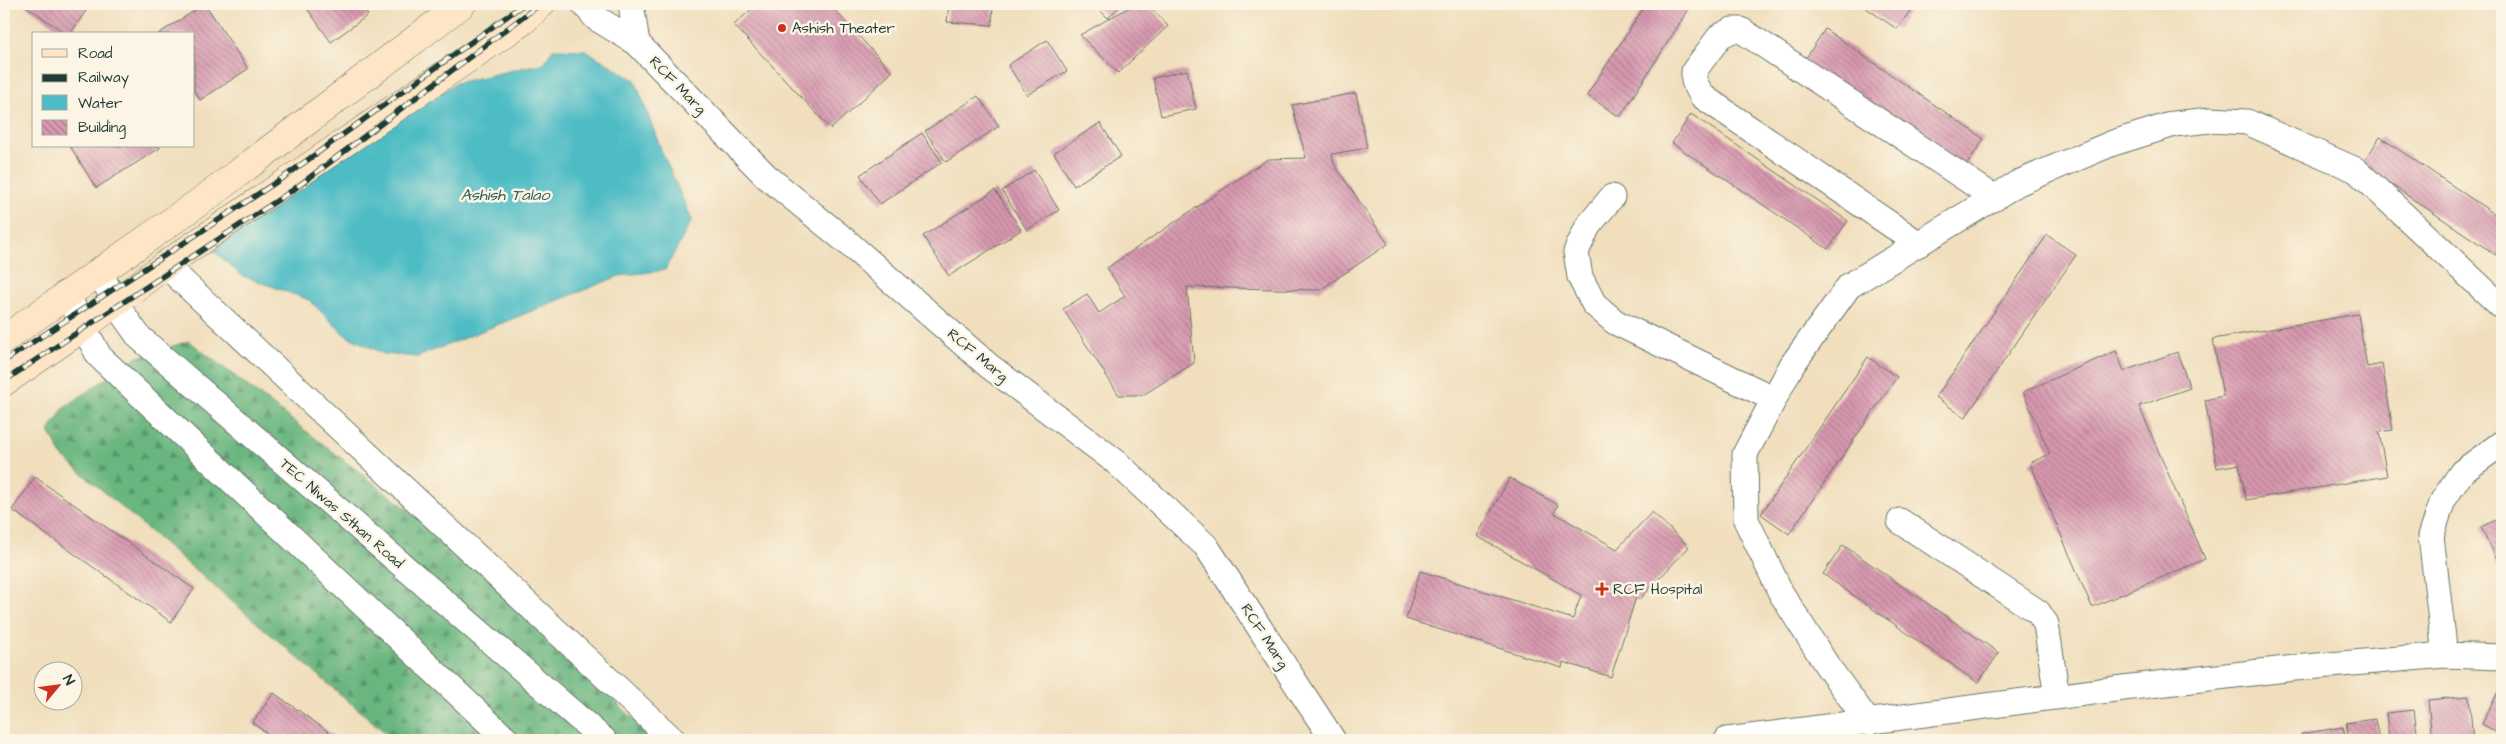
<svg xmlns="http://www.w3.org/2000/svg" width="2506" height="744" viewBox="0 0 2506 744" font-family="'Architects Daughter',sans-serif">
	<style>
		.forest { fill: url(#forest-firs); stroke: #447a5a }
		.water { fill: #4ebcc5; stroke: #367c7c }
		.building { fill: url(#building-back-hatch) }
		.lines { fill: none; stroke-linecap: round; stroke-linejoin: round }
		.street-casing { stroke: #687564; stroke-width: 27 }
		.secondary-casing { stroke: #687564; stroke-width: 29 }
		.street { stroke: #fff; stroke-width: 25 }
		.secondary { stroke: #fde5c5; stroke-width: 28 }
		.rail-casing { stroke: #1f3d34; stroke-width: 5.5 }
		.rail { stroke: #fcf5e5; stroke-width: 4; stroke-dasharray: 11; stroke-linecap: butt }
		.poi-dot { fill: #c8321e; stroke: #fcf5e5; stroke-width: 2 }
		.labels { text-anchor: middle; stroke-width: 5; stroke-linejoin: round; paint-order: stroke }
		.poi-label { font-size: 15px; fill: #1f3d34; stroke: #fcf5e5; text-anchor: start }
		.street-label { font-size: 15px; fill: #1f3d34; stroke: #fcf5e5 }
		.water-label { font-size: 16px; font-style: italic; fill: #2b5d58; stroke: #fcf5e5 }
	</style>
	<defs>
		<pattern id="forest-firs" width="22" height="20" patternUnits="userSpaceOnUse" patternTransform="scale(1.25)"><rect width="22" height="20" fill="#6ab680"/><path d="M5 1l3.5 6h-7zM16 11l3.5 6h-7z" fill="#57956a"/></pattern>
		<pattern id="building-back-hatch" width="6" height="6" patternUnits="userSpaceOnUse" patternTransform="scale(1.25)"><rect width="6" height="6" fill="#d797af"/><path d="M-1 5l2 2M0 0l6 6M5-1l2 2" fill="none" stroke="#ae7c8f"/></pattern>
	</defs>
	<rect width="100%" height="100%" fill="#fcf5e5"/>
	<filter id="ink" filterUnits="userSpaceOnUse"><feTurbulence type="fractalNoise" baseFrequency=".02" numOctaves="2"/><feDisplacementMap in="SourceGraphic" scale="10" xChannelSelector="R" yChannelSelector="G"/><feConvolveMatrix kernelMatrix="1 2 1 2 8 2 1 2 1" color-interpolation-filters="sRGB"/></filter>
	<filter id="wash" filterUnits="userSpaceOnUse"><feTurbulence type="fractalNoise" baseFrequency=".0096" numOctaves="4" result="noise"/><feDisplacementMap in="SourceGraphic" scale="20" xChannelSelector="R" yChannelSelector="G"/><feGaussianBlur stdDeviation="1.12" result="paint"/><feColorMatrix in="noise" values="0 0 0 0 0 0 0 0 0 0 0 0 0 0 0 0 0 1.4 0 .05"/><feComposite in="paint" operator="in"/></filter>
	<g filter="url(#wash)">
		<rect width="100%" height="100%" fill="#f0debc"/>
		<polygon class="forest" points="189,341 458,548 655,740 394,740 62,456 49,431 64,408 135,358"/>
		<polygon class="water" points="553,49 585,50 635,80 662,152 692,220 665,270 619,276 417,357 384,354 345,335 309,300 241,275 205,243 456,83 544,63"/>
		<g id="blocks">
			<g class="building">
				<polygon points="23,4 88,4 90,5 70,34 66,34"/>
				<polygon points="205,4 248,69 200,100 194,90 194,34 158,34"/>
				<polygon points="304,4 359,4 368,15 331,42"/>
				<polygon points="757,4 829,4 892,72 831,129 734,25"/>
				<polygon points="949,4 993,4 992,25 947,22"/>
				<polygon points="1093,4 1122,4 1108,18"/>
				<polygon points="1135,4 1147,4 1168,26 1118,73 1080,35"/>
				<polygon points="1646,4 1692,4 1620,117 1587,95"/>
				<polygon points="1860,4 1915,4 1897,29"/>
				<polygon points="1825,29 1984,139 1963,170 1804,61"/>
				<polygon points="1047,40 1067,71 1027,95 1008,65"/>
				<polygon points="1187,70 1196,109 1161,116 1153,78"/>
				<polygon points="1356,93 1367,148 1332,154 1334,164 1388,244 1320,290 1187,287 1194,363 1143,395 1119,395 1063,309 1087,294 1099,313 1125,296 1107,268 1268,159 1306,158 1292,105"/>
				<polygon points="978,96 999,126 946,162 925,131"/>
				<polygon points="1691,114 1848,221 1828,249 1672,143"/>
				<polygon points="1100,123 1121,156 1074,186 1054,153"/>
				<polygon points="922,133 942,162 880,204 860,175"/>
				<polygon points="2380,137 2502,219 2502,259 2362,165"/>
				<polygon points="70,146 159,146 160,148 96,188"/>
				<polygon points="1034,170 1059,210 1027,230 1002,191"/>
				<polygon points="995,190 1021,230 949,276 923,236"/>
				<polygon points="2047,235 2076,255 1965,418 1936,397"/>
				<polygon points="2358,314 2367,367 2382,364 2393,430 2379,432 2387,476 2246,500 2239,464 2217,468 2205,400 2223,396 2213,339"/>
				<polygon points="2116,351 2124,371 2177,352 2190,388 2139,406 2205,559 2092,607 2030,463 2050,454 2023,392"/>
				<polygon points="1868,357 1897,377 1789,534 1761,514"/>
				<polygon points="35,477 194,589 171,622 12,510"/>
				<polygon points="1510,478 1558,505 1554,513 1617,549 1652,512 1689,547 1639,600 1636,597 1611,677 1563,662 1562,668 1406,619 1420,571 1573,619 1581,595 1477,536"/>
				<polygon points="2502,517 2502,560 2498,562 2481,527"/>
				<polygon points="1843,545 1999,653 1978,683 1823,574"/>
				<polygon points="2502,684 2502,735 2482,724"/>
				<polygon points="274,693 340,740 277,740 252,723"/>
				<polygon points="2469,696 2473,740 2432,740 2428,700"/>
				<polygon points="2414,710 2418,740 2389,740 2386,713"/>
				<polygon points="2375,719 2379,740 2349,740 2346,723"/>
				<polygon points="2343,727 2346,740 2302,740 2301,734"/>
			</g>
		</g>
	</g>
	<g filter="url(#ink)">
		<use href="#blocks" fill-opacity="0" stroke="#687564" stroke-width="1"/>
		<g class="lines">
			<defs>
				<g id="street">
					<polyline points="584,4 596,18 637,43 766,176 847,242 989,366 1116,462 1206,546 1333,740"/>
					<polyline points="631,4 637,43"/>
					<polyline points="1612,197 1588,226 1576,252 1580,277 1594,304 1615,322 1774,399"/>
					<polyline points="1919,244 1702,96 1694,81 1694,71 1720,36 1732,30 1741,30 1995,198"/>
					<polyline points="165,265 673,740"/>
					<polyline points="99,270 115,303 139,337 604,740"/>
					<polyline points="66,293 99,356 507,740"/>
					<polyline points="1900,521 2038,612 2046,624 2057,697"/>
					<polyline points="2445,655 2431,536 2443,500 2462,472 2502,443"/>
					<polyline points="1869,723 1828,667 1781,593 1746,520 1745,454 1792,365 1849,286 2018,183 2113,143 2174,124 2210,120 2247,122 2356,170 2502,307"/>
					<polyline points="1727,740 2123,688 2295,668 2445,655 2502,657"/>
				</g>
				<g id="secondary">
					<polyline points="4,339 208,196 462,4"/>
					<polyline points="4,382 82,328 165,265 523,21 541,4"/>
				</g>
			</defs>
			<use href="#street" class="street-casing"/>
			<use href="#secondary" class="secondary-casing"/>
			<use href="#street" class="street"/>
			<use href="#secondary" class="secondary"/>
			<defs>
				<g id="rail">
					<polyline points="4,361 284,177 524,4"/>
					<polyline points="4,381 293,190 540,4"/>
				</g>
			</defs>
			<use href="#rail" class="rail-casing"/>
			<use href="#rail" class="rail"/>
		</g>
	</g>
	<g class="poi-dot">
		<circle cx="782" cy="28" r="5"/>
		<path d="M1599.5 581.5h5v5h5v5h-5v5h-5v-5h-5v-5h5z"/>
	</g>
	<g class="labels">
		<g class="poi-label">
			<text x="792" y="33">Ashish Theater</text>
			<text x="1613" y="594">RCF Hospital</text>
		</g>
		<g class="street-label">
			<text transform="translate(678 85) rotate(46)" y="5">RCF Marg</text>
			<text transform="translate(978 355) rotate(40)" y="5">RCF Marg</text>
			<text transform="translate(342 513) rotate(41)" y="5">TEC Niwas Sthan Road</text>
			<text transform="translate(1265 636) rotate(57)" y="5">RCF Marg</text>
		</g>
		<g class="water-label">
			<text x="505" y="200">Ashish Talao</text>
		</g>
	</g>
	<rect width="2506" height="744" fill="none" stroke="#fcf5e5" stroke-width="20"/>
	<rect x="32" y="32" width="162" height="115" fill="#fcf5e5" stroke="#a4ab9e"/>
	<rect x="42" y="49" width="25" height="8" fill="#fde5c5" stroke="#a4ab9e"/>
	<text x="78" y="58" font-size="15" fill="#1f3d34">Road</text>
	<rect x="42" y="74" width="25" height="8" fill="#1f3d34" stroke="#a4ab9e"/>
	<text x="78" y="82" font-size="15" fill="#1f3d34">Railway</text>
	<rect x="42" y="95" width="25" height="15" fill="#4ebcc5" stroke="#a4ab9e"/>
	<text x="78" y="108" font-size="15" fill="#1f3d34">Water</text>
	<rect x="42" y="120" width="25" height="15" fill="url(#building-back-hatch)" stroke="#a4ab9e"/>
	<text x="78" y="132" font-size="15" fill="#1f3d34">Building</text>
	<g transform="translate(58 686) rotate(61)"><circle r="24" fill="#fcf5e5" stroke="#a4ab9e"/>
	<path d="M0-4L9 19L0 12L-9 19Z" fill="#c8321e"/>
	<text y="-8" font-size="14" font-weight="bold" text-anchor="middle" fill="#1f3d34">N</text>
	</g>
</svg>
